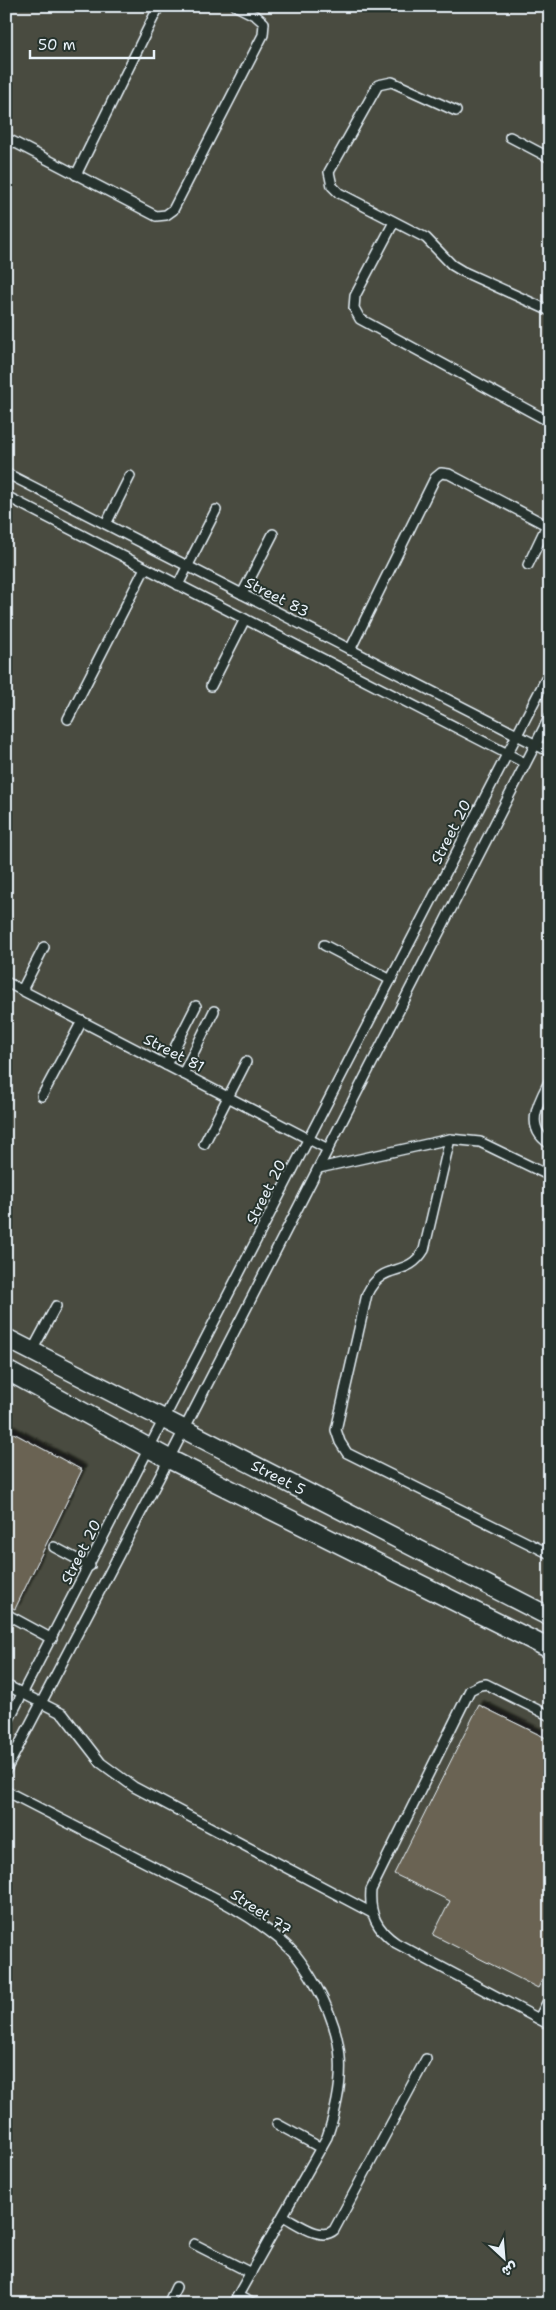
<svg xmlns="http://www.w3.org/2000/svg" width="556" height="2310" viewBox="0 0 556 2310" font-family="'Shantell Sans','Playpen Sans Arabic',sans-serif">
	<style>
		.built { fill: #494c40 }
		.building { fill: #6b6453; stroke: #e8f1f8; filter: url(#shadow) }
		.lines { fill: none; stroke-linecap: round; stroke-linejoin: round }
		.lane-casing { stroke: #e8f1f8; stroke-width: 12 }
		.street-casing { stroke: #e8f1f8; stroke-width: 21 }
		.lane { stroke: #26332d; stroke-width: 9 }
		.street { stroke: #26332d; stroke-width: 18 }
		.labels { text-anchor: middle; stroke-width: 4; stroke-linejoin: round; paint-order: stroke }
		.street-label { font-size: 15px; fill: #e8f1f8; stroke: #26332d }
	</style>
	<defs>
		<filter id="shadow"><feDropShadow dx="4.5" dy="-4.5" stdDeviation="1" flood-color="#0009"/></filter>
	</defs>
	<rect width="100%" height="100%" fill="#3b4238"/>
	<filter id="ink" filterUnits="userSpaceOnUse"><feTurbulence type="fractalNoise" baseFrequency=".02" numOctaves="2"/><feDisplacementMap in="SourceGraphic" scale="10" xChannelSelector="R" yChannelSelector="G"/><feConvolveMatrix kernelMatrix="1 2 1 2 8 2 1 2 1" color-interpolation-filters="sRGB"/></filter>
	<g filter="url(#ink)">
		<rect class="built" x="6" y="6" width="544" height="2298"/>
		<g class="building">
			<polygon points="6,1429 82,1470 15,1609 6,1605"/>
			<polygon points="479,1705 550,1740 550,1964 538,1988 433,1935 450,1901 394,1874"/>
		</g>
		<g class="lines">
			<defs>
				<g id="lane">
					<polyline points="456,111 392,82 378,85 329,172 332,186 339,193 426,238 452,265 462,271 550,311"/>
					<polyline points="510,137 550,158"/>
					<polyline points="6,138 156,216 166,215 173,210 263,35 264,23 256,16 236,6"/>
					<polyline points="76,175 159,6"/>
					<polyline points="394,222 355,296 354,308 360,319 550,422"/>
					<polyline points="6,473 550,752"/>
					<polyline points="6,496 525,763"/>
					<polyline points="106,524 130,476"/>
					<polyline points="528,565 547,525"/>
					<polyline points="178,585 216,510"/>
					<polyline points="242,594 273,534"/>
					<polyline points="350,650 435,478 441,473 449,474 550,527"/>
					<polyline points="211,686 245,619"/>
					<polyline points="68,719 145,568"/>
					<polyline points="324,945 391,980"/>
					<polyline points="6,982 328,1149"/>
					<polyline points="22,990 44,947"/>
					<polyline points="166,1065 196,1006"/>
					<polyline points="183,1074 214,1011"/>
					<path d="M550 1080C539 1101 523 1127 550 1144"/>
					<polyline points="42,1096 82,1021"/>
					<path d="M450 1139 424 1250C406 1280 384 1259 367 1294L336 1430 340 1442 347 1453 550 1554"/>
					<polyline points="204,1144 246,1062"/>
					<polyline points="319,1168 450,1139 480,1142 550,1176"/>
					<polyline points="32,1351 56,1306"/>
					<polyline points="54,1547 90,1566"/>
					<polyline points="6,1614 52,1639"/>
					<polyline points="6,1685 63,1714 101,1763 134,1787 372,1913"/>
					<path d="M550 1716 486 1684 480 1685 470 1690 371 1890C369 1914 377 1930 396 1943L550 2025"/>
					<polyline points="6,1725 550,671"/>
					<polyline points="6,1770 169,1459 550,716"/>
					<path d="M6 1791C57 1817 108 1843 158 1869 202 1891 249 1912 286 1945 298 1955 307 1970 315 1984 346 2038 347 2079 327 2137L233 2304"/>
					<polyline points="539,2019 550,1997"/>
					<polyline points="277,2124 321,2148"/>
					<path d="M283 2216C297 2223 321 2242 334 2230L426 2059"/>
					<polyline points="194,2244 251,2273"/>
					<polyline points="238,2296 254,2304"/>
					<polyline points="168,2304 176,2287"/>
				</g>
				<g id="street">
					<path id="s1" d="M6 1338 550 1617"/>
					<polyline points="6,1370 169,1459 550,1649"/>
				</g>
			</defs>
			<use href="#lane" class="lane-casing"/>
			<use href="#street" class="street-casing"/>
			<use href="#lane" class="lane"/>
			<use href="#street" class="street"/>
		</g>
	</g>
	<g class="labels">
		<g class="street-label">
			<text transform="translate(277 597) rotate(27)" y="5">Street 83</text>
			<text transform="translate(451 832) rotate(-63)" y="5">Street 20</text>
			<text transform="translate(174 1053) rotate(27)" y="5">Street 81</text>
			<text transform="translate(266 1192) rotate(-63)" y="5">Street 20</text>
			<text dy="5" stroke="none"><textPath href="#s1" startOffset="306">Street 5</textPath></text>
			<text transform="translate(81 1552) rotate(-63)" y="5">Street 20</text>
			<text transform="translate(261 1912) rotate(34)" y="5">Street 77</text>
		</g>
	</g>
	<rect width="556" height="2310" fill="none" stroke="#26332d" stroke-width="25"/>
	<rect x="12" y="12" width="531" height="2285" fill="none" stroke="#e8f1f8" stroke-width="2" filter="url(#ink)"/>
	<g transform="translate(504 2258) rotate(154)" stroke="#26332d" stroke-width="4" paint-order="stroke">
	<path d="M0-4L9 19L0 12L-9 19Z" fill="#e8f1f8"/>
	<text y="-8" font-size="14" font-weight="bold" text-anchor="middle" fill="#e8f1f8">ش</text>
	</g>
	<path d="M30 50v8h124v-8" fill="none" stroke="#e8f1f8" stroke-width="2.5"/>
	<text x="38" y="50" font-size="15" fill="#e8f1f8" stroke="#26332d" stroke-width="4" paint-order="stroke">50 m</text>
</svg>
